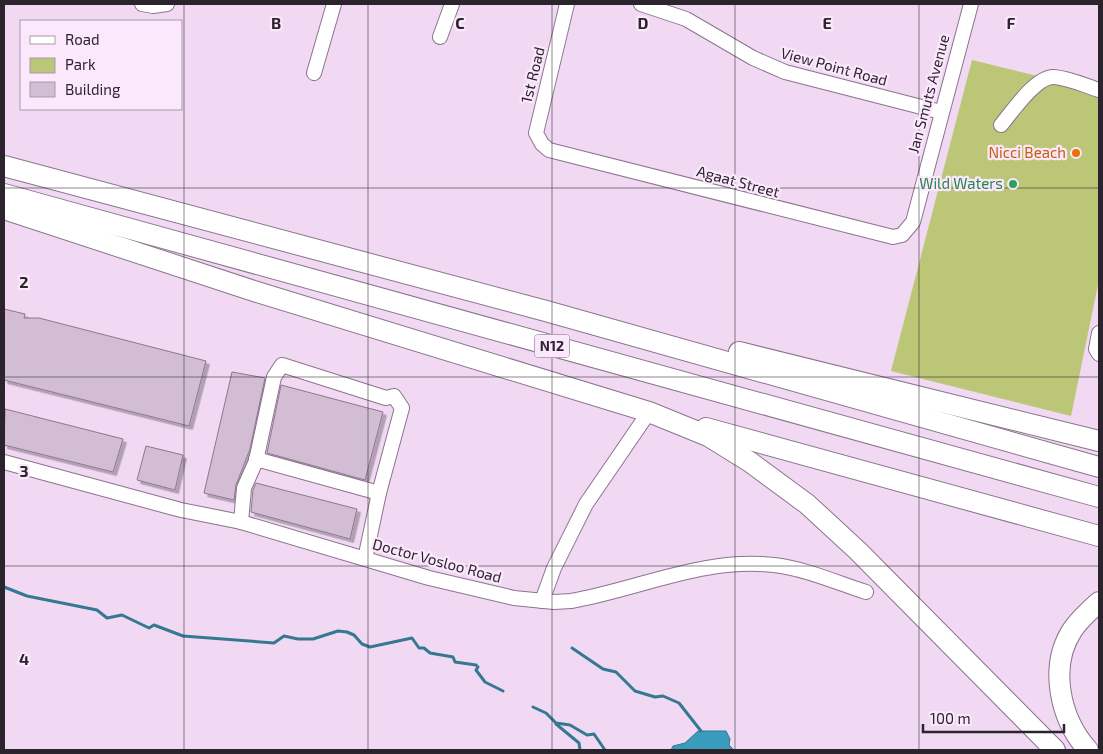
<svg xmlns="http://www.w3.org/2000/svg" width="1103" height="754" viewBox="0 0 1103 754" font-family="'Exo 2',sans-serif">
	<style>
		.green { fill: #bcc677 }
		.water { fill: #399cbc; stroke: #357891 }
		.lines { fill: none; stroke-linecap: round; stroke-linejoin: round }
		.stream { stroke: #357891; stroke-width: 3 }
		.building { fill: #d3bdd5; stroke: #8c778e; filter: url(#shadow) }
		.minor-casing { stroke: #8a758c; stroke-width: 16 }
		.highway-casing { stroke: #8a758c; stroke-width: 22 }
		.minor { stroke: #fff; stroke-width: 14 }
		.highway { stroke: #fff; stroke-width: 20 }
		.grid { fill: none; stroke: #2c242d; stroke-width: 1; stroke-opacity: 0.55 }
		.food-dot { fill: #e8710a; stroke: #fbe8fd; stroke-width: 2 }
		.leisure-dot { fill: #2e9e5b; stroke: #fbe8fd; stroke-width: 2 }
		.labels { text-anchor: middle; stroke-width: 4.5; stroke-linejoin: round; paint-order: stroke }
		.shield { fill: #fbe8fd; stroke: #6a5f6b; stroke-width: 1 }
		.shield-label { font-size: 14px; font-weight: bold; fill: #2c242d }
		.street-label { font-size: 15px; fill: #2c242d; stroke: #fbe8fd }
		.food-label { font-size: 15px; fill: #c56008; stroke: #fbe8fd; text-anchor: end }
		.leisure-label { font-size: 15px; fill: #27864d; stroke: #fbe8fd; text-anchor: end }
		.grid-label { font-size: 16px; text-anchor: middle; font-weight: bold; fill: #2c242d; stroke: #fbe8fd; stroke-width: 4.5; stroke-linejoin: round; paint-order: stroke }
	</style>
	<defs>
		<filter id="shadow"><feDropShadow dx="3.5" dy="3.5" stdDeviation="0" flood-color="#0004"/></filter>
	</defs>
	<rect width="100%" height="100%" fill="#f1d9f3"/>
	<polygon class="green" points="972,60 1099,91 1099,280 1071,416 891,371"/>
	<polygon class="water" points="698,731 726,731 730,739 729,745 734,750 671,750 673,746 685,743"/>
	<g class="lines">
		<g class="stream">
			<polyline points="4,587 27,596 97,610 107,618 122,615 149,628 154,625 183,636 274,643 284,636 298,639 313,639 338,631 347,632 354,635 362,644 370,647 412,638 419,648 424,648 430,653 453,657 455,662 476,665 478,667 476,670 485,682 503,691"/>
			<polyline points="572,648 603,669 616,672 635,691 655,697 663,696 679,703 701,731"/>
			<polyline points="533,707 546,713 556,723 570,725 587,735 594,734 605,750"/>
			<polyline points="556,724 579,743 580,750"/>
		</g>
	</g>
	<g class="building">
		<polygon points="4,309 25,314 24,318 39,318 206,361 189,426 4,380"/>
		<polygon points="232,372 265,378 250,449 236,485 234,500 204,493"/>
		<polygon points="281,385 383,412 365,480 267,453"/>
		<polygon points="5,409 123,439 113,472 4,445"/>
		<polygon points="146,446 183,455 175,490 137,480"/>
		<polygon points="256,483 357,509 350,539 251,512 253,490"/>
	</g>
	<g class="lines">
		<defs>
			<g id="minor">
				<polyline points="142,4 153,6 167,4"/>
				<polyline points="567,4 536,133 542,144 549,150 893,237 902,235 913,222 971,4"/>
				<polyline points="641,4 686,19 753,58 785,72 941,112"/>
				<polyline points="440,37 452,4"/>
				<polyline points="314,73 334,4"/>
				<path d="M1001 125C1012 112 1036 76 1054 77 1069 78 1086 86 1099 90"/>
				<polyline points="1099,333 1096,349 1099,354"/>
				<polyline points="256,459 379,493"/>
				<path d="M4 462 181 510 241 522 429 578 514 598 554 602 571 601C639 589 704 557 774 565 803 568 838 583 866 592"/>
				<polyline points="241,522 244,488 256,461 274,377 282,365 386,398 394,396 402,408 379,493 365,559"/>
				<polyline points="542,601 554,568 586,504 649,412"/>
			</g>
			<g id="highway">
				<polyline points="4,166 546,311 1099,467"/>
				<polyline points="4,194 1099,497"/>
				<polyline points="4,209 257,292 649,412 708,436 750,462 807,504 858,551 1055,750"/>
				<polyline points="739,352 1099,441"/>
				<polyline points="706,428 1099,536"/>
				<path d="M1088 750C1060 719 1048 666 1073 629 1080 619 1090 610 1099 602"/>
			</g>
		</defs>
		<use href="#minor" class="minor-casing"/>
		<use href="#highway" class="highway-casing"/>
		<use href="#minor" class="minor"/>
		<use href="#highway" class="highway"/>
	</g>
	<path class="grid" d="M184 4V750M368 4V750M552 4V750M735 4V750M919 4V750M4 188H1099M4 377H1099M4 566H1099"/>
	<circle class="food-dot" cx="1076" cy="153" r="5"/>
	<circle class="leisure-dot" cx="1013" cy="184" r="5"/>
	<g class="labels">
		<rect class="shield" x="534.5" y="334.5" width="35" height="23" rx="4"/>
		<g class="shield-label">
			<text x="552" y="351">N12</text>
		</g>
		<g class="street-label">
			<text transform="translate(834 67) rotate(15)" y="5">View Point Road</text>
			<text transform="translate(533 75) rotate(-76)" y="5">1st Road</text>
			<text transform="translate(929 94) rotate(-75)" y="5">Jan Smuts Avenue</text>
			<text transform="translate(738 182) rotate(15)" y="5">Agaat Street</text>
			<text transform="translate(437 561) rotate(15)" y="5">Doctor Vosloo Road</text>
		</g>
		<g class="food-label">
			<text x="1066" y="158">Nicci Beach</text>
		</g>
		<g class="leisure-label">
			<text x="1003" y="189">Wild Waters</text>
		</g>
	</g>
	<g class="grid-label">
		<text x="276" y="29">B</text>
		<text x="460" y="29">C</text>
		<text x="643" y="29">D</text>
		<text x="827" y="29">E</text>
		<text x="1011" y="29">F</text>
		<text x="24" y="288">2</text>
		<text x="24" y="477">3</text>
		<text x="24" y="665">4</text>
	</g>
	<rect width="1103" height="754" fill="none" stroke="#2c242d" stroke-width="10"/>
	<rect x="20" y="20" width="162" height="90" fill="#fbe8fd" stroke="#a89aaa"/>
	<rect x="30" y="36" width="25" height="8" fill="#ffffff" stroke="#a89aaa"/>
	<text x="65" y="45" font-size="15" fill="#2c242d">Road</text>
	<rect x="30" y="58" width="25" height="15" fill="#bcc677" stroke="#a89aaa"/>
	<text x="65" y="70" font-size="15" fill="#2c242d">Park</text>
	<rect x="30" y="82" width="25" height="15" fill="#d3bdd5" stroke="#a89aaa"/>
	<text x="65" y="95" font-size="15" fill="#2c242d">Building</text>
	<path d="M923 724v8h141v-8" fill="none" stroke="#2c242d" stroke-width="2.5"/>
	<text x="930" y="724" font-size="15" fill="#2c242d" stroke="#fbe8fd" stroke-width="4" paint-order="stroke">100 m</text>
</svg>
